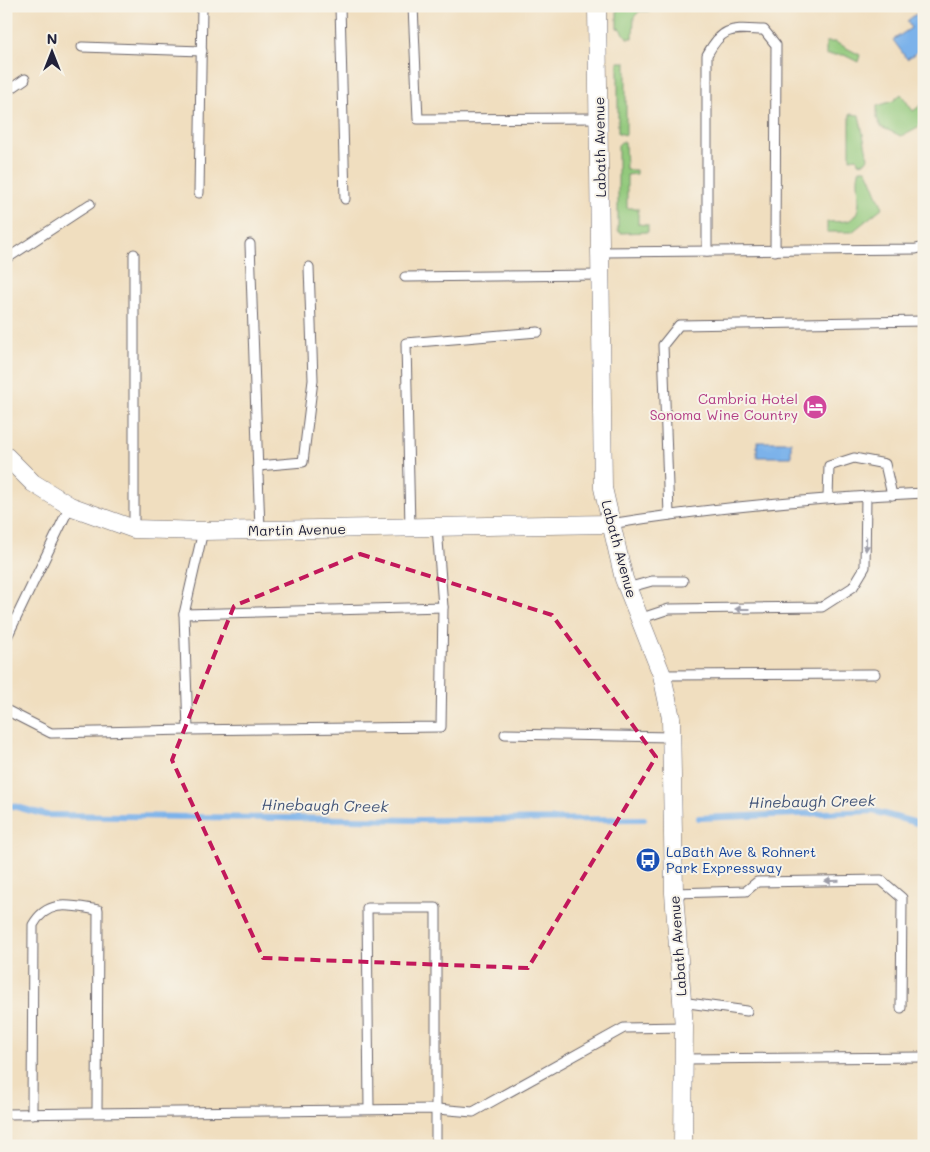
<svg xmlns="http://www.w3.org/2000/svg" width="930" height="1152" viewBox="0 0 930 1152" font-family="Mali,sans-serif">
	<style>
		.green { fill: #92c97b; stroke: #5a765b }
		.water { fill: #7cb2ea; stroke: #4f6a92 }
		.lines { fill: none; stroke-linecap: round; stroke-linejoin: round }
		.stream { stroke: #7cb2ea; stroke-width: 6 }
		.service-casing { stroke: #6a6469; stroke-width: 11 }
		.minor-casing { stroke: #6a6469; stroke-width: 19 }
		.service { stroke: #fff; stroke-width: 9 }
		.minor { stroke: #fff; stroke-width: 18 }
		.oneway { fill: #9c9ca7 }
		.marked { fill: none; stroke: #c2185b; stroke-width: 4; stroke-dasharray: 10 6; stroke-linejoin: round }
		.labels { text-anchor: middle; stroke-width: 4; stroke-linejoin: round; paint-order: stroke }
		.street-label { font-size: 14px; fill: #22223b; stroke: #f7f3e8 }
		.hotel-label { font-size: 14px; fill: #b23c85; stroke: #f7f3e8; text-anchor: end }
		.transit-label { font-size: 14px; fill: #164399; stroke: #f7f3e8; text-anchor: start }
		.water-label { font-size: 15px; font-style: italic; fill: #425478; stroke: #f7f3e8 }
	</style>
	<rect width="100%" height="100%" fill="#f7f3e8"/>
	<filter id="ink" filterUnits="userSpaceOnUse"><feTurbulence type="fractalNoise" baseFrequency=".02" numOctaves="2"/><feDisplacementMap in="SourceGraphic" scale="10" xChannelSelector="R" yChannelSelector="G"/><feConvolveMatrix kernelMatrix="1 2 1 2 8 2 1 2 1" color-interpolation-filters="sRGB"/></filter>
	<filter id="wash" filterUnits="userSpaceOnUse"><feTurbulence type="fractalNoise" baseFrequency=".0096" numOctaves="4" result="noise"/><feDisplacementMap in="SourceGraphic" scale="20" xChannelSelector="R" yChannelSelector="G"/><feGaussianBlur stdDeviation="1.12" result="paint"/><feColorMatrix in="noise" values="0 0 0 0 0 0 0 0 0 0 0 0 0 0 0 0 0 1.4 0 .05"/><feComposite in="paint" operator="in"/></filter>
	<g filter="url(#wash)">
		<rect width="100%" height="100%" fill="#f0debf"/>
		<g class="green">
			<polygon points="617,6 649,6 649,11 640,11 634,17 633,38 627,38 621,29 617,28"/>
			<polygon points="826,42 835,42 860,55 858,62 844,55 826,55"/>
			<polygon points="618,62 626,62 626,135 618,133"/>
			<polygon points="901,94 913,111 924,103 924,121 918,127 901,136 881,127 877,118 877,106 893,101"/>
			<polygon points="850,114 859,115 868,158 865,162 858,163 857,158 850,159"/>
			<polygon points="621,142 625,142 626,170 636,170 636,174 627,175 627,208 638,208 638,224 648,225 648,232 621,233 618,231 618,145"/>
			<path d="M860 169H866C870 174 878 199 883 207L852 232H827V222L848 221C868 211 853 185 860 169Z"/>
		</g>
		<g class="water">
			<polygon points="916,14 921,22 924,20 924,47 907,59 893,40 911,28 907,21"/>
			<rect x="757" y="442" width="34" height="15"/>
		</g>
		<g class="lines">
			<g class="stream">
				<polyline points="6,804 46,815 418,820 644,819"/>
				<polyline points="699,818 873,811 924,825"/>
			</g>
		</g>
	</g>
	<g filter="url(#ink)">
		<g class="lines">
			<defs>
				<g id="service">
					<polyline points="340,6 345,199"/>
					<polyline points="413,6 418,119 600,118"/>
					<polyline points="82,47 202,51"/>
					<polyline points="6,92 25,79"/>
					<polyline points="199,193 202,6"/>
					<polyline points="250,244 260,530"/>
					<path d="M707 251V55C723 25 733 29 764 30L776 45 775 251"/>
					<polyline points="601,252 916,249 924,247"/>
					<polyline points="134,254 134,529"/>
					<polyline points="6,259 90,204"/>
					<polyline points="405,277 601,275"/>
					<polyline points="258,466 303,462 313,380 309,267"/>
					<polyline points="828,498 829,466 854,458 885,464 892,495"/>
					<polyline points="669,515 663,345 679,325 924,321"/>
					<path d="M610 524C714 507 819 498 924 493"/>
					<polyline points="410,528 406,343 538,332"/>
					<polyline points="627,588 652,581 683,581"/>
					<polyline points="184,614 443,607 437,527"/>
					<polyline points="639,619 669,609 822,607 853,587 865,567 866,496"/>
					<polyline points="6,639 70,506"/>
					<polyline points="662,675 875,674"/>
					<polyline points="6,710 51,733 188,730 184,614 203,531"/>
					<polyline points="188,730 441,727 443,607"/>
					<polyline points="505,734 672,737"/>
					<polyline points="674,893 746,891 757,882 881,880 902,898 901,1008"/>
					<polyline points="681,1002 747,1011"/>
					<polyline points="684,1059 924,1057"/>
					<polyline points="369,1109 367,908 436,908 436,1146"/>
					<polyline points="6,1114 437,1109 473,1112 624,1028 684,1027"/>
					<path d="M32 1114 33 925C48 898 72 906 98 910L97 1112"/>
				</g>
				<g id="minor">
					<polyline points="597,6 603,488 624,579 662,675 671,718 674,893 684,1027 683,1146"/>
					<polyline points="6,456 33,483 70,506 134,529 203,531 610,524"/>
				</g>
			</defs>
			<use href="#service" class="service-casing"/>
			<use href="#minor" class="minor-casing"/>
			<use href="#service" class="service"/>
			<use href="#minor" class="minor"/>
		</g>
		<defs><path id="oneway-solid" d="M-6-.8H1V-3.2L6.5 0L1 3.2V.8H-6Z" transform="scale(1.25)"/></defs>
		<g class="oneway">
			<use href="#oneway-solid" transform="translate(866 544) rotate(91)"/>
			<use href="#oneway-solid" transform="translate(742 609) rotate(-180)"/>
			<use href="#oneway-solid" transform="translate(832 881) rotate(179)"/>
		</g>
	</g>
	<path class="marked" d="M360 554 552 615 656 757 528 968 263 958 172 760 234 606Z"/>
	<defs>
		<symbol id="hotel-disc" viewBox="-11 -11 22 22"><circle r="9.5" fill="#d1479c" stroke="#f7f3e8"/><path d="M-6-4.5h1.5V1H6V5H4.5V3h-9V5H-6ZM-4 0a1.8 1.8 0 1 1 3.6 0ZM.5 0V-2.5h3Q6-2.5 6 0Z" fill="#fff"/></symbol>
		<symbol id="bus-disc" viewBox="-11 -11 22 22"><circle r="9.5" fill="#1a4fb4" stroke="#f7f3e8"/><path d="M-5-6H5V4H4V6H2V4H-2V6H-4V4H-5ZM-3.5-4V0h7V-4ZM-3.5 1.2v1.5H-2V1.2ZM2 1.2v1.5H3.5V1.2Z" fill="#fff"/></symbol>
	</defs>
	<g fill-rule="evenodd">
		<use href="#hotel-disc" x="801" y="393" width="28" height="28"/>
		<use href="#bus-disc" x="634" y="846" width="28" height="28"/>
	</g>
	<g class="labels">
		<g class="street-label">
			<text transform="translate(600 147) rotate(-91)" y="5">Labath Avenue</text>
			<text transform="translate(297 530) rotate(-1)" y="5">Martin Avenue</text>
			<text transform="translate(619 549) rotate(75)" y="5">Labath Avenue</text>
			<text transform="translate(678 946) rotate(-94)" y="5">Labath Avenue</text>
		</g>
		<g class="hotel-label">
			<text x="798" y="404">Cambria Hotel<tspan x="798" dy="16">Sonoma Wine Country</tspan></text>
		</g>
		<g class="transit-label">
			<text x="666" y="857">LaBath Ave &amp; Rohnert<tspan x="666" dy="16">Park Expressway</tspan></text>
		</g>
		<g class="water-label">
			<text transform="translate(812 802) rotate(-1)" y="5">Hinebaugh Creek</text>
			<text transform="translate(325 806) rotate(1)" y="5">Hinebaugh Creek</text>
		</g>
	</g>
	<rect width="930" height="1152" fill="none" stroke="#f7f3e8" stroke-width="25"/>
	<g transform="translate(52 52)" stroke="#f7f3e8" stroke-width="4" paint-order="stroke">
	<path d="M0-4L9 19L0 12L-9 19Z" fill="#22223b"/>
	<text y="-8" font-size="14" font-weight="bold" text-anchor="middle" fill="#22223b">N</text>
	</g>
</svg>
